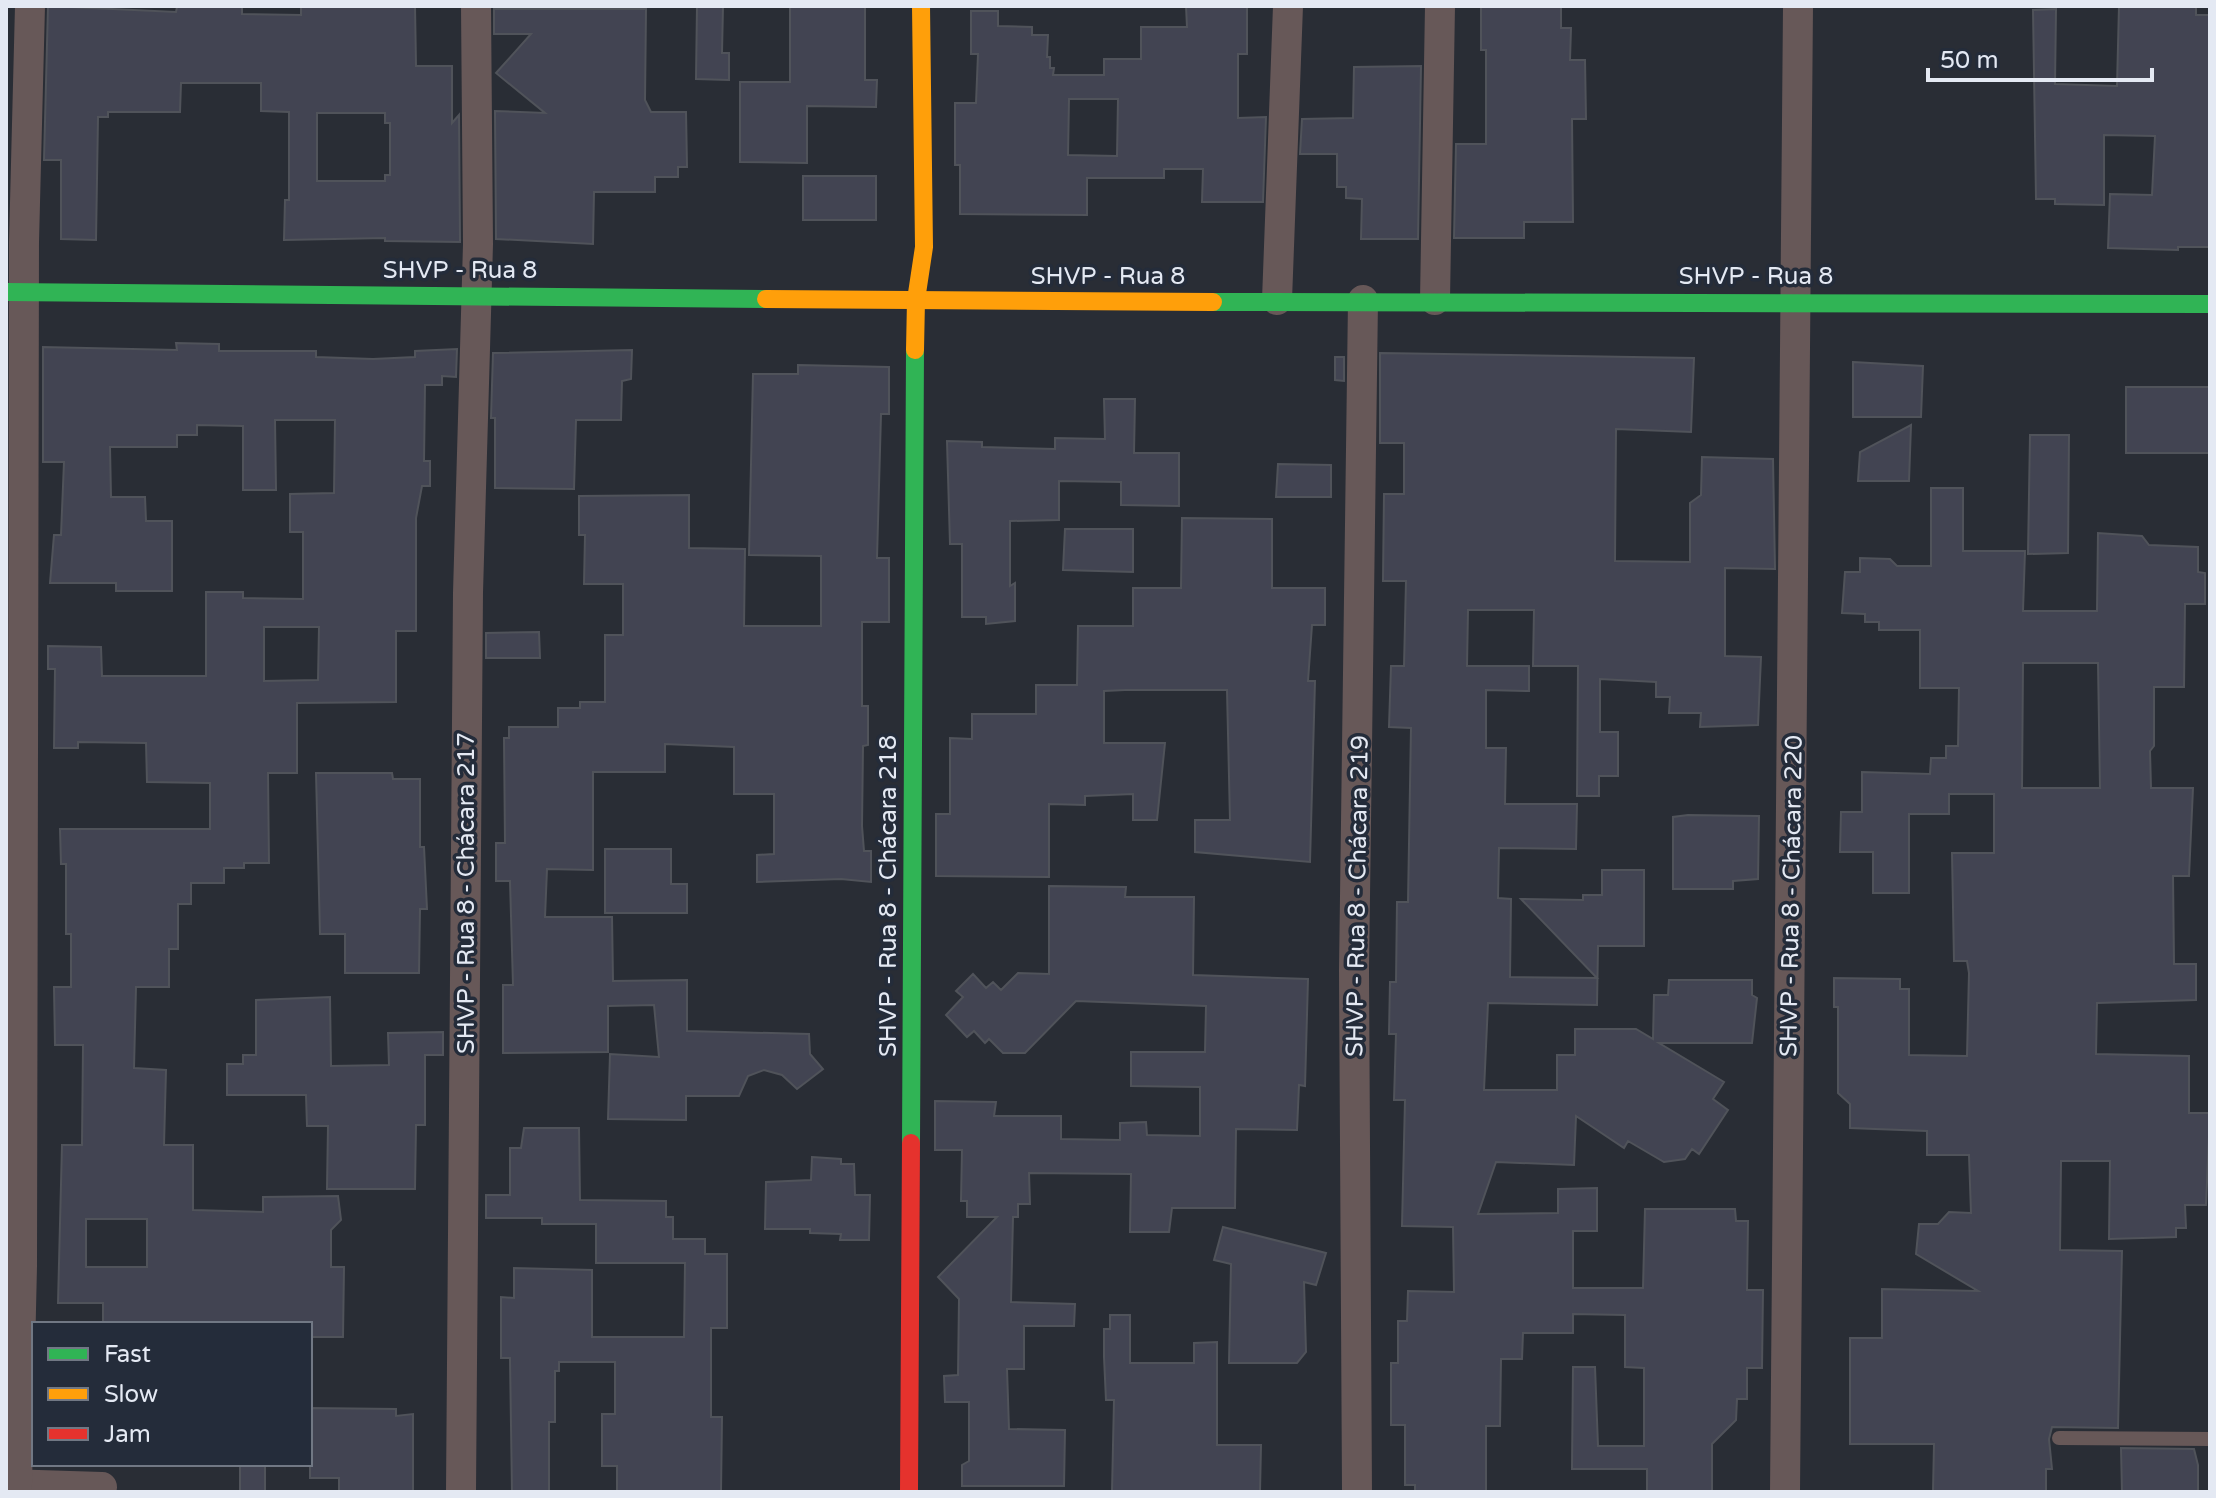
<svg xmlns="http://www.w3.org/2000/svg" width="2216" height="1498" viewBox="0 0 2216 1498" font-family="'Varela Round',sans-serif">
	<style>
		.building { fill: #424452; stroke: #50535a; stroke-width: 2; fill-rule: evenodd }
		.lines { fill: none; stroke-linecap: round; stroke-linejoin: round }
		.lane { stroke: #675858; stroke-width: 14 }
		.street { stroke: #675858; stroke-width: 30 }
		.fast { stroke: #30b455; stroke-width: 18 }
		.slow { stroke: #ff9f0a; stroke-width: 18 }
		.jam { stroke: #e5322d; stroke-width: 18 }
		.labels { text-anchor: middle; stroke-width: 7; stroke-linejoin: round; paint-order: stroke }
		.street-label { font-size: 24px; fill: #e4e9f3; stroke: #242c3a }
	</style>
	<rect width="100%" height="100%" fill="#292d35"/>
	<g class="building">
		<path d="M48 6 176 12 177 7H242V14L301 15V7L415 6 416 66H452V123L459 115 460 242 385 241V238L284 240 285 200H289V112L261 111V83H181L180 112H108V117H98L96 240 61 239V160H44ZM317 113H385V123H390V175H385V181H317Z"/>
		<polygon points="697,6 723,6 722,53 729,53 729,80 696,79"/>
		<polygon points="790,6 865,6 865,80 877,80 876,107 807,106 807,163 740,162 740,82 790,82"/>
		<path d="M1186 6H1247V54H1238V118L1266 117 1263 202H1202L1203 169H1164V178H1087V215L960 214V165H955V103H976L978 54H971V11H998V26L1032 27V35H1048L1047 57H1050V68H1054L1053 75H1104V59H1141V27H1187ZM1069 99H1118L1117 156 1068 155Z"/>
		<polygon points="1481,6 1561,6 1561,28 1571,28 1570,60 1585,60 1586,119 1572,119 1573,222 1524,222 1524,238 1454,238 1456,144 1486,144 1486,50 1481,50"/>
		<polygon points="2119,6 2196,6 2196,15 2209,15 2210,247 2178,247 2178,250 2108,248 2110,194 2152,195 2155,136 2104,135 2104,205 2055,204 2055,199 2036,199 2033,10 2056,9 2055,84 2117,86"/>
		<polygon points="494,9 646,9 645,100 651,112 686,112 687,167 678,167 678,177 655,177 655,192 594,192 593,244 496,239 495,111 545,113 496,73 531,34 494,34"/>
		<polygon points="1421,66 1418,239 1361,239 1362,199 1346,198 1346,187 1337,187 1337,154 1300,154 1302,119 1353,118 1354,67"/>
		<rect x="803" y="176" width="73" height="44"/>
		<path d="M176 343 219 344V351H316V357L373 359 415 357V351L457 349 456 377 442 376V385H425L424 461H430V486H422L416 518V631H396V702L297 703V773H268L269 863H244V868H224V883H191V904H178V949H169V987H136L134 1068 166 1070 164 1145H193V1210L263 1212V1197L338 1196 341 1220 331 1230V1267H344L343 1337H310V1324H103V1303H58L62 1145H82L83 1045H55L54 987H71V934H66V864H61L60 829H210V783L147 782 146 743 78 742V748H54L55 669H48V646L101 647 102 676H206V592H243V598L303 599V532H290V494L334 493 335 420H275L276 490H243V426L197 425V435H177V447H110L111 497H145L146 521H172V591H116V583H50L54 535H61L64 462H43V347L177 350ZM264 627H319L318 680 264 681ZM86 1219H147V1267H86Z"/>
		<polygon points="632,350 631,379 622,381 621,420 576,420 574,489 495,488 495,418 491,418 493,353"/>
		<polygon points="1380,353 1694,358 1691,432 1616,429 1615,561 1690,562 1690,503 1701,495 1702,457 1773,459 1775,569 1725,568 1725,656 1761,657 1758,725 1700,727 1701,713 1669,713 1670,697 1656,697 1656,682 1600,679 1600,732 1618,732 1618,776 1599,776 1599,796 1577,796 1578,666 1533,666 1534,610 1468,610 1467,666 1529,666 1529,691 1486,690 1486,748 1506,748 1505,804 1577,804 1576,849 1499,848 1498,898 1511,899 1510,977 1597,978 1521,899 1583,900 1583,895 1602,895 1602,870 1644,870 1644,946 1598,946 1597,1005 1488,1003 1484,1090 1557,1090 1557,1055 1575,1055 1575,1029 1636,1029 1653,1039 1654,995 1668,995 1669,980 1752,980 1752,995 1757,998 1752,1043 1659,1043 1724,1082 1713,1099 1728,1110 1699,1154 1692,1149 1685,1159 1664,1162 1628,1141 1624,1148 1576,1116 1574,1165 1496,1162 1478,1214 1558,1213 1558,1189 1597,1188 1597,1231 1573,1231 1573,1288 1643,1288 1645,1209 1735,1209 1736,1221 1748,1221 1747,1290 1763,1290 1762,1368 1747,1368 1747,1399 1737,1399 1736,1420 1712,1444 1712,1492 1647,1492 1647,1469 1572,1469 1573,1367 1595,1367 1598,1446 1644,1446 1644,1368 1625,1367 1625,1315 1573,1314 1573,1333 1523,1333 1522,1359 1501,1359 1500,1426 1486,1426 1486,1492 1415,1492 1415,1485 1405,1485 1405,1425 1391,1425 1391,1363 1398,1363 1398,1321 1407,1321 1408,1291 1454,1292 1453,1227 1402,1226 1405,1100 1394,1100 1396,1034 1389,1034 1390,982 1396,982 1397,902 1408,902 1411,728 1389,727 1391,666 1404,666 1406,581 1383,581 1384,494 1404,494 1404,443 1380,443"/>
		<polygon points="1335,357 1344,357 1344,381 1335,380"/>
		<polygon points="1853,362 1923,366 1921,417 1853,417"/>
		<polygon points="798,365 889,367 889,414 881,414 877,558 889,558 889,622 862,622 862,706 868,706 868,745 863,746 862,826 864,851 871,851 871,882 841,879 757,882 757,855 774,854 774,794 734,794 734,747 665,744 665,772 593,772 593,870 547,869 545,917 612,917 613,981 687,980 687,1031 809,1034 810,1054 823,1069 797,1089 782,1075 764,1070 748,1076 739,1096 686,1096 686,1120 608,1119 610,1054 659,1057 654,1005 608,1006 608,1052 503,1053 503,985 513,985 510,881 496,881 496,843 505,843 504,738 509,738 509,727 558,727 558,708 580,708 580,702 605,702 605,635 623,635 623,584 584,584 585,535 579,535 579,496 689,495 689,548 745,549 744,626 821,626 821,556 749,555 753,374 798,374"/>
		<rect x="2126" y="387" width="84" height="66"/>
		<polygon points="1104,399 1135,399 1134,453 1179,453 1179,506 1121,505 1121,482 1059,481 1059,520 1010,521 1010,586 1015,583 1015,621 986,624 986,617 962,617 962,544 950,544 947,441 982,442 982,447 1055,449 1055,438 1105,439"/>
		<polygon points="1911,425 1909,481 1858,481 1860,452"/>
		<polygon points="2030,435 2069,435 2068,553 2028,554"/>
		<polygon points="1278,464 1331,465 1331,497 1276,497"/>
		<path d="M1931 488H1963V551H2025L2023 611H2097L2098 533 2142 536 2149 545 2198 547V572L2205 573V604H2185L2184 687H2154V746L2150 751 2151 788H2193L2189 876H2173L2174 964H2196V1000L2097 1003 2096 1054 2189 1056V1113H2210L2206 1205H2185L2186 1228H2176V1237L2109 1239 2110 1161H2061L2060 1250 2122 1251 2118 1428 2052 1427 2049 1439 2052 1469H2046V1492H1933L1934 1444H1850V1338H1882V1289L1978 1291 1916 1254 1919 1224H1938L1949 1212 1971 1213 1969 1155H1927V1131L1850 1128V1104L1838 1093V1007H1834V978L1900 979V989H1909V1055L1967 1056 1969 973 1967 961H1954L1952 853H1994V794H1949V814H1909V893H1873V852H1840L1841 812H1862V772L1930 774 1931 758H1946V746H1958L1959 688H1920V630H1879V622H1865V614L1842 613 1845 572H1860V558L1890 559 1897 566H1931ZM2023 663H2098L2100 788H2022Z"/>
		<polygon points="1182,518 1272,519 1272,588 1325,588 1325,625 1312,625 1308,681 1315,681 1310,862 1195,852 1195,820 1230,820 1227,690 1125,690 1104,691 1104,743 1165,743 1157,820 1133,820 1133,794 1085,796 1085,805 1049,804 1049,877 936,876 936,814 950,814 950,738 972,739 972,714 1036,714 1036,685 1077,685 1078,626 1133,626 1133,588 1181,588"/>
		<polygon points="1065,529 1133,529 1133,572 1063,570"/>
		<polygon points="539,632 540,658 486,658 486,633"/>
		<polygon points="316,773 392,773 393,779 420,779 420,847 424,847 427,909 420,909 419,973 345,973 345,934 320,934"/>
		<polygon points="1688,815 1759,816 1758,879 1733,881 1733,889 1673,889 1673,817"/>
		<polygon points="605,849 671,849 671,884 687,884 687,913 605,913"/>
		<polygon points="1049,886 1126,887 1125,897 1194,897 1193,975 1308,979 1305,1086 1299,1085 1297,1130 1236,1129 1235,1208 1172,1208 1169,1232 1130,1232 1131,1174 1029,1173 1030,1204 1018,1204 1018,1217 1013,1217 1011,1302 1075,1304 1074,1326 1024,1326 1024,1369 1007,1369 1009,1429 1065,1430 1064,1486 962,1486 962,1465 969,1461 969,1402 945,1402 944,1376 958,1375 959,1299 938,1277 997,1217 967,1217 967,1201 961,1201 962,1150 935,1150 935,1101 996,1102 994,1116 1061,1116 1061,1139 1120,1140 1120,1123 1146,1122 1147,1135 1200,1136 1200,1087 1131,1086 1131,1052 1205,1052 1206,1006 1076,1001 1025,1053 1003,1053 989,1039 985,1043 974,1031 967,1037 946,1015 963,997 956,991 973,974 986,988 993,982 1001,990 1018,973 1049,974"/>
		<polygon points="330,997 331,1066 389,1065 388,1033 443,1032 443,1055 425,1055 425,1125 416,1125 415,1189 327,1189 328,1126 307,1126 306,1095 227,1095 227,1064 243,1064 243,1055 256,1055 256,1000"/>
		<polygon points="524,1128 579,1128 580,1200 666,1201 666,1217 673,1217 673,1239 705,1239 705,1254 727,1254 727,1328 711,1328 711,1417 722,1417 721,1492 617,1492 617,1466 602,1466 602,1414 615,1414 615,1362 559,1362 559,1371 555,1371 555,1422 549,1422 549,1492 512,1492 510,1358 501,1358 501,1297 514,1298 514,1268 592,1270 592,1337 684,1337 685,1263 596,1263 596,1224 542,1224 542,1218 486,1218 486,1195 510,1195 510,1148 521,1148"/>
		<polygon points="812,1157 841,1159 841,1164 854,1164 855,1195 870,1195 869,1240 840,1240 841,1234 810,1233 810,1229 765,1229 766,1182 811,1180"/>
		<polygon points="1223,1227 1326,1253 1316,1285 1304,1282 1306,1352 1297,1363 1229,1363 1231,1264 1214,1260"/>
		<polygon points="1110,1315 1130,1315 1130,1363 1194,1363 1194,1343 1217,1342 1217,1445 1261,1445 1260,1492 1112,1492 1114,1400 1106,1400 1104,1357 1104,1329 1110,1329"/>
		<polygon points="310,1408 396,1409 396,1416 413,1414 413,1492 339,1492 339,1478 310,1478"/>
		<polygon points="2121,1448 2194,1449 2198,1465 2198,1492 2122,1492"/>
		<rect x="240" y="1464" width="25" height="28"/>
	</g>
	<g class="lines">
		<polyline class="lane" points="2059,1438 2210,1439"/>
		<g class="street">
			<polyline points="1277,300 1288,6"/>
			<polyline points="1435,300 1440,6"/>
			<polyline points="6,1484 102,1487"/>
			<polyline points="17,1484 22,1266 24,242 30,6"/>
			<polyline points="461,1492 468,593 478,244 476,6"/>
			<polyline points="1357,1492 1354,971 1363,300"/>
			<polyline points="1785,1492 1798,6"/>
		</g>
		<g class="fast">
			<polyline points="6,292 766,299"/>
			<polyline points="1213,302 2210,304"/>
			<polyline points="911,1143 915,350"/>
		</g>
		<g class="slow">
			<polyline points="766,299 1213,302"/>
			<polyline points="915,350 916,300 924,247 921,6"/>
		</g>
		<polyline class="jam" points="909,1492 911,1143"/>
	</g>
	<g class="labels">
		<g class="street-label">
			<text x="460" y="278">SHVP - Rua 8</text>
			<text x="1108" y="284">SHVP - Rua 8</text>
			<text x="1756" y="284">SHVP - Rua 8</text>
			<text transform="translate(466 893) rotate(-90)" y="8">SHVP - Rua 8 - Chácara 217</text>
			<text transform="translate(888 896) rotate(-90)" y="8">SHVP - Rua 8 - Chácara 218</text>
			<text transform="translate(1357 896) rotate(-89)" y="8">SHVP - Rua 8 - Chácara 219</text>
			<text transform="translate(1791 896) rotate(-89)" y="8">SHVP - Rua 8 - Chácara 220</text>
		</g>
	</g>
	<rect width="2216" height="1498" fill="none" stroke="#e4e9f3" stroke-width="16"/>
	<rect x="32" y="1322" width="280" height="144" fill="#242c3a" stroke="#717884" stroke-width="2"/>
	<rect x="48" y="1348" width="40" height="12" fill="#30b455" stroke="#717884" stroke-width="2"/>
	<text x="104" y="1362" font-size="24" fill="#e4e9f3">Fast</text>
	<rect x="48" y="1388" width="40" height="12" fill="#ff9f0a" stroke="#717884" stroke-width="2"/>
	<text x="104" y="1402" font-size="24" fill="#e4e9f3">Slow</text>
	<rect x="48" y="1428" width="40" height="12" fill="#e5322d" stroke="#717884" stroke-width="2"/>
	<text x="104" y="1442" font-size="24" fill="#e4e9f3">Jam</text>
	<path d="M1928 68v12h224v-12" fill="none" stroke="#e4e9f3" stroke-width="4"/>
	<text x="1940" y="68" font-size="24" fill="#e4e9f3" stroke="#242c3a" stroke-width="6" paint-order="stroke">50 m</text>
</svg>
